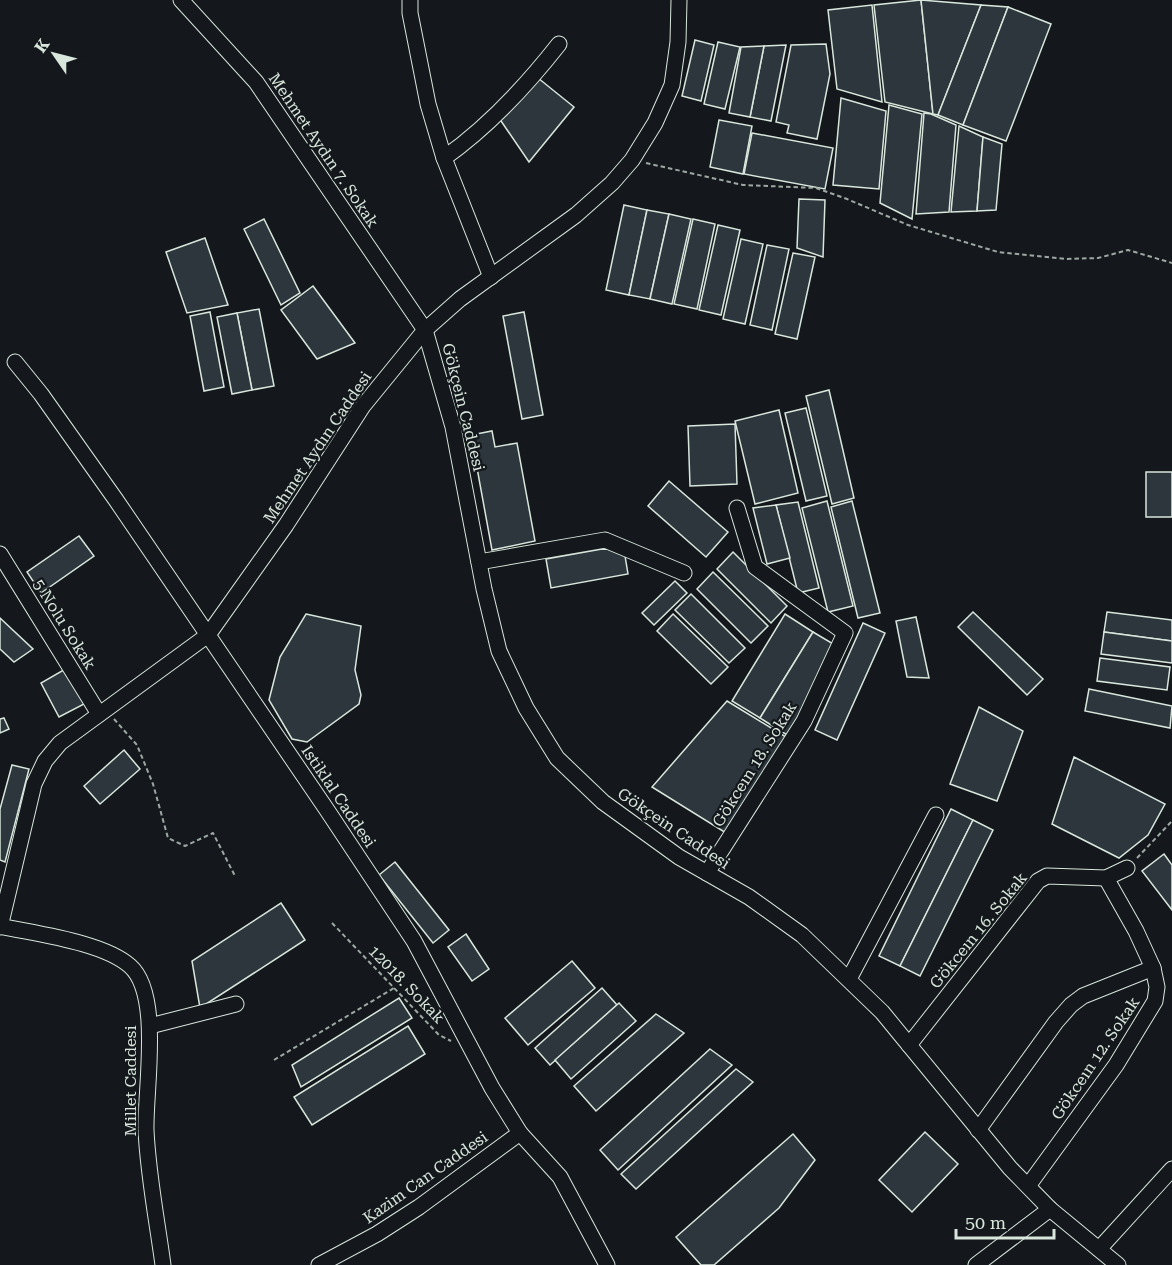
<svg xmlns="http://www.w3.org/2000/svg" width="1172" height="1265" viewBox="0 0 1172 1265" font-family="'Roboto Serif',serif">
	<style>
		.building { fill: #2c363c; stroke: #d8e6dc; stroke-width: 1.5 }
		.lines { fill: none; stroke-linecap: round; stroke-linejoin: round }
		.minor-casing { stroke: #d8e6dc; stroke-width: 17 }
		.path { stroke: #9da8a2; stroke-width: 2; stroke-dasharray: 4.5 3; stroke-linecap: butt }
		.minor { stroke: #14181c; stroke-width: 15 }
		.labels { text-anchor: middle; stroke-width: 4.5; stroke-linejoin: round; paint-order: stroke }
		.street-label { font-size: 16px; fill: #d8e6dc; stroke: #14181c }
	</style>
	<rect width="100%" height="100%" fill="#14181c"/>
	<g class="building">
		<polygon points="921,0 933,114 885,102 874,5"/>
		<polygon points="921,0 981,5 938,115 933,114"/>
		<polygon points="872,5 882,102 837,89 828,10"/>
		<polygon points="981,5 1008,7 963,125 938,115"/>
		<polygon points="1008,7 1051,24 1006,141 963,125"/>
		<polygon points="695,40 714,45 701,101 682,96"/>
		<polygon points="718,42 740,47 725,109 704,104"/>
		<polygon points="826,44 830,74 817,139 787,133 789,125 776,122 791,45"/>
		<polygon points="786,45 771,121 750,117 764,46"/>
		<polygon points="764,46 750,117 729,113 741,47"/>
		<polygon points="538,78 574,107 529,162 499,118"/>
		<polygon points="841,98 886,111 879,189 833,185"/>
		<polygon points="889,105 922,114 912,219 880,203"/>
		<polygon points="924,113 931,114 956,125 949,212 916,214"/>
		<polygon points="719,120 752,126 743,174 710,167"/>
		<polygon points="959,126 983,137 977,211 951,212"/>
		<polygon points="752,133 833,148 825,189 744,174"/>
		<polygon points="983,137 1002,144 996,210 977,211"/>
		<polygon points="799,199 825,200 823,257 797,248"/>
		<polygon points="624,205 647,210 629,295 606,290"/>
		<polygon points="647,210 669,214 650,299 629,295"/>
		<polygon points="669,214 691,219 672,304 650,299"/>
		<polygon points="264,219 300,293 281,305 244,229"/>
		<polygon points="693,219 715,224 697,309 674,304"/>
		<polygon points="718,225 740,230 721,315 699,310"/>
		<polygon points="205,238 228,305 187,313 166,252"/>
		<polygon points="741,239 763,244 745,324 723,319"/>
		<polygon points="767,245 789,249 772,330 750,325"/>
		<polygon points="793,253 815,257 797,339 775,334"/>
		<polygon points="313,286 355,343 317,359 281,310"/>
		<polygon points="259,309 274,386 252,390 237,313"/>
		<polygon points="210,312 224,387 204,391 190,316"/>
		<polygon points="524,312 543,415 522,419 503,316"/>
		<polygon points="237,313 252,390 232,394 217,317"/>
		<polygon points="829,390 854,498 832,504 806,396"/>
		<polygon points="806,408 827,496 806,501 785,413"/>
		<polygon points="779,410 798,493 755,504 735,421"/>
		<polygon points="735,424 737,484 690,486 688,426"/>
		<polygon points="492,431 495,447 517,443 535,541 492,550 471,435"/>
		<rect x="1146" y="472" width="26" height="45"/>
		<polygon points="669,481 728,532 706,557 648,506"/>
		<polygon points="827,501 853,606 828,612 802,508"/>
		<polygon points="852,501 880,613 858,618 831,507"/>
		<polygon points="798,502 819,588 798,593 776,505"/>
		<polygon points="776,505 790,558 767,564 753,508"/>
		<polygon points="79,536 94,556 41,593 27,572"/>
		<polygon points="602,549 624,550 628,574 551,588 546,559"/>
		<polygon points="733,552 787,606 771,623 717,569"/>
		<polygon points="713,572 768,626 751,643 697,589"/>
		<polygon points="675,581 687,593 654,625 642,613"/>
		<polygon points="691,594 745,648 729,663 675,610"/>
		<polygon points="973,612 1043,679 1027,695 958,627"/>
		<polygon points="1107,612 1172,620 1172,641 1104,632"/>
		<polygon points="306,614 361,626 355,670 361,695 359,704 307,742 292,739 269,700 280,657"/>
		<polygon points="673,614 728,667 711,684 657,631"/>
		<polygon points="785,614 813,632 760,718 732,701"/>
		<polygon points="916,617 929,678 907,677 896,621"/>
		<polygon points="0,618 33,649 14,662 0,649"/>
		<polygon points="863,623 885,633 837,740 815,730"/>
		<polygon points="813,632 840,648 787,735 760,718"/>
		<polygon points="1104,632 1172,641 1172,663 1101,654"/>
		<polygon points="1100,658 1170,667 1167,690 1097,681"/>
		<polygon points="67,668 86,703 59,717 41,683"/>
		<polygon points="1089,689 1172,706 1170,728 1085,711"/>
		<polygon points="727,701 786,737 726,833 652,787"/>
		<polygon points="979,707 1023,731 997,801 950,784"/>
		<polygon points="4,718 9,729 0,733 0,719"/>
		<polygon points="124,750 140,769 100,804 84,786"/>
		<polygon points="1074,757 1165,804 1148,835 1119,858 1052,824"/>
		<polygon points="12,765 29,769 5,862 0,860 0,809"/>
		<polygon points="951,809 973,820 900,966 879,956"/>
		<polygon points="973,820 993,830 920,976 900,966"/>
		<polygon points="1164,854 1172,865 1172,910 1142,871"/>
		<polygon points="395,862 449,930 433,943 379,875"/>
		<polygon points="281,903 305,940 200,1008 192,961"/>
		<polygon points="466,934 489,969 472,981 448,947"/>
		<polygon points="572,961 595,988 528,1045 505,1018"/>
		<polygon points="602,988 617,1005 550,1065 535,1048"/>
		<polygon points="399,998 412,1018 301,1087 292,1065"/>
		<polygon points="619,1003 636,1021 571,1079 555,1060"/>
		<polygon points="656,1014 684,1033 596,1111 574,1086"/>
		<polygon points="408,1026 425,1054 312,1125 294,1097"/>
		<polygon points="710,1049 732,1065 618,1170 600,1150"/>
		<polygon points="736,1069 753,1082 636,1189 621,1174"/>
		<polygon points="925,1132 958,1164 912,1212 879,1180"/>
		<polygon points="793,1134 815,1160 779,1208 714,1265 701,1265 676,1237"/>
	</g>
	<g class="lines">
		<defs>
			<g id="minor">
				<polyline points="181,0 256,82 425,330 453,427 484,589 499,651 526,708 557,758 603,802 679,857 749,897 802,935 882,1012 1010,1168 1050,1209 1118,1265"/>
				<polyline points="410,0 410,13 428,104 444,158 491,277"/>
				<path d="M444 158C488 127 526 86 559 44"/>
				<polyline points="15,362 41,394 116,500 327,810 414,941 492,1088 520,1133 560,1177 607,1265"/>
				<polyline points="0,554 99,714"/>
				<polyline points="479,562 605,540 684,573"/>
				<polyline points="707,873 804,721 845,633 755,567 737,508"/>
				<path d="M0 926C36 934 103 942 130 966 162 994 145 1089 146 1130 148 1175 157 1220 163 1265"/>
				<polyline points="0,927 34,784 45,761 60,743 208,635 286,525 363,406 425,330 460,299 576,215 612,183 632,160 655,123 672,85 678,42 679,0"/>
				<polyline points="849,979 936,815"/>
				<polyline points="150,1026 236,1004"/>
				<polyline points="909,1045 1038,881 1047,876 1106,878 1127,868"/>
				<polyline points="978,1130 1056,1022 1071,1005 1083,996 1153,968"/>
				<polyline points="1028,1186 1116,1065 1155,1001 1157,987 1153,968 1136,931 1106,878"/>
				<polyline points="1099,1249 1172,1169"/>
				<polyline points="319,1265 377,1234 419,1207 520,1133"/>
				<polyline points="976,1265 1050,1209"/>
			</g>
		</defs>
		<use href="#minor" class="minor-casing"/>
		<g class="path">
			<polyline points="646,163 743,185 816,188 847,199 908,225 998,252 1066,259 1098,258 1128,250 1172,263"/>
			<polyline points="114,719 137,745 153,784 168,838 185,846 213,833 235,876"/>
			<polyline points="1137,858 1172,821"/>
			<polyline points="332,923 439,1035 451,1041"/>
			<polyline points="274,1060 394,988"/>
		</g>
		<use href="#minor" class="minor"/>
	</g>
	<g class="labels">
		<g class="street-label">
			<text transform="translate(324 150) rotate(56)" y="6">Mehmet Aydın 7. Sokak</text>
			<text transform="translate(464 407) rotate(76)" y="6">Gökçein Caddesi</text>
			<text transform="translate(317 447) rotate(-56)" y="6">Mehmet Aydın Caddesi</text>
			<text transform="translate(65 624) rotate(58)" y="6">5 Nolu Sokak</text>
			<text transform="translate(754 764) rotate(-58)" y="6">Gökceın 18. Sokak</text>
			<text transform="translate(339 796) rotate(56)" y="6">Istiklal Caddesi</text>
			<text transform="translate(674 828) rotate(34)" y="6">Gökçein Caddesi</text>
			<text transform="translate(978 930) rotate(-51)" y="6">Gökceın 16. Sokak</text>
			<text transform="translate(407 984) rotate(46)" y="6">12018. Sokak</text>
			<text transform="translate(1095 1058) rotate(-56)" y="6">Gökceın 12. Sokak</text>
			<text transform="translate(130 1081) rotate(-90)" y="6">Millet Caddesi</text>
			<text transform="translate(425 1177) rotate(-35)" y="6">Kazim Can Caddesi</text>
		</g>
	</g>
	<g transform="translate(54 54) rotate(305)" stroke="#14181c" stroke-width="4.5" paint-order="stroke">
	<path d="M0-4.5L10 22L0 15L-10 22Z" fill="#d8e6dc"/>
	<text y="-9" font-size="16" font-weight="bold" text-anchor="middle" fill="#d8e6dc">K</text>
	</g>
	<path d="M956 1229v9h98v-9" fill="none" stroke="#d8e6dc" stroke-width="3"/>
	<text x="965" y="1229" font-size="18" fill="#d8e6dc" stroke="#14181c" stroke-width="4.5" paint-order="stroke">50 m</text>
</svg>
